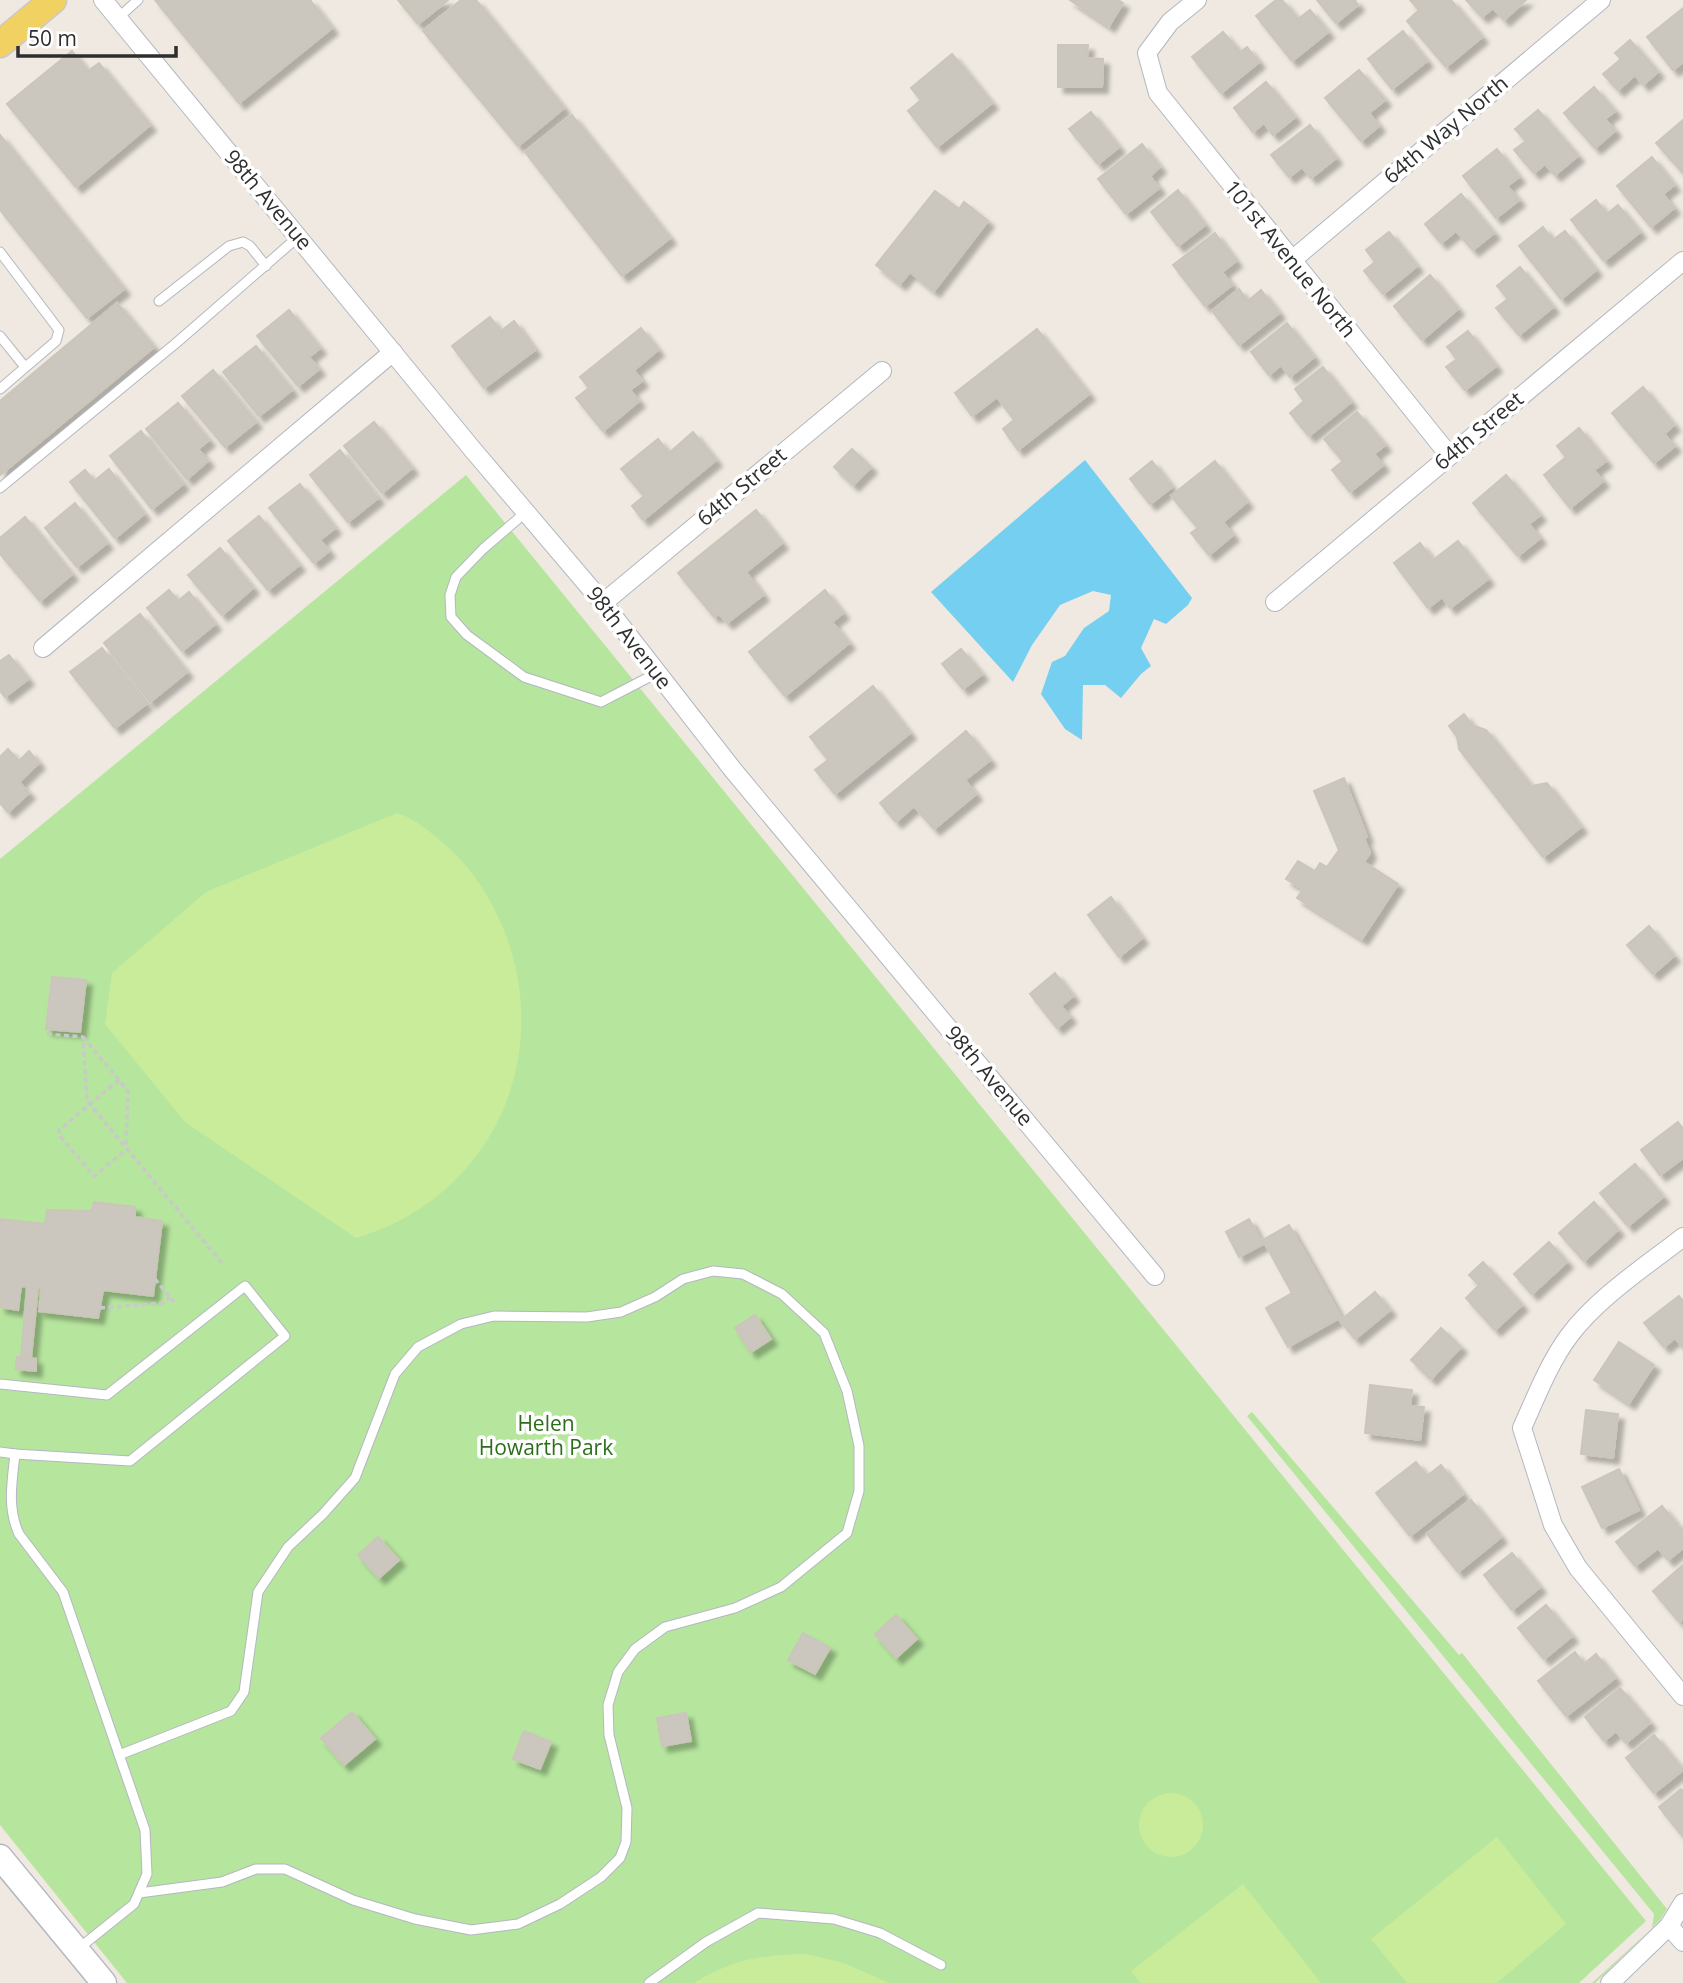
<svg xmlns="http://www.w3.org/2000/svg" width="1683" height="1983" viewBox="0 0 1683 1983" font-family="'Open Sans',sans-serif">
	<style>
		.green { fill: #b6e59e }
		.pitch { fill: #c9ec9a }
		.water { fill: #75cff0 }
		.building { fill: #cbc7bf; stroke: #cbc5ba; stroke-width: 2; filter: url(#shadow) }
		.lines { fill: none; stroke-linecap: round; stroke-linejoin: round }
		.lane-casing { stroke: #b4b7c1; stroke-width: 11 }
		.street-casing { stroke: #b4b7c1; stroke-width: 20 }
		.secondary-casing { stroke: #b4b7c1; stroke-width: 27 }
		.primary-casing { stroke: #c9c9c9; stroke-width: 29 }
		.path { stroke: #c9c9c9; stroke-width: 3.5; stroke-dasharray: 5 3.5; stroke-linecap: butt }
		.lane { stroke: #fff; stroke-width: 9 }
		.street { stroke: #fff; stroke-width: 18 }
		.secondary { stroke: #fff; stroke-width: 24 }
		.primary { stroke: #f2d163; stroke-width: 26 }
		.labels { text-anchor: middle; stroke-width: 7; stroke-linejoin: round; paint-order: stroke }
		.street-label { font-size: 21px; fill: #2e2e2e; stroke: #fff }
		.park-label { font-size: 21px; fill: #2c6e1b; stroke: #fff }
	</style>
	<defs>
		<filter id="shadow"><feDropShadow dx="6" dy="6" stdDeviation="2" flood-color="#0004"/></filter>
	</defs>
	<rect width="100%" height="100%" fill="#efe9e1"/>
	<g class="green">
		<polygon points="466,475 1646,1921 1579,1983 127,1983 0,1825 0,859"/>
		<polygon points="1252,1412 1459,1655 1462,1653 1667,1909 1660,1920 1595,1983 1592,1983 1652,1928 1654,1914 1247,1416"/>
	</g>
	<g class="pitch">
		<path d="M397 813C420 819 460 856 474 876 570 1009 515 1191 356 1238L185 1122 105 1024 112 973 206 892Z"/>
		<circle cx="1171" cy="1825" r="32"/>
		<polygon points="1497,1837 1566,1924 1497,1983 1407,1983 1371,1939"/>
		<polygon points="1243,1884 1321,1983 1140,1983 1131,1971"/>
		<path d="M806 1954 844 1963 889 1983H694C733 1959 761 1955 806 1954Z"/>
	</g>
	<polygon class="water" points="1085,460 1192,598 1188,605 1166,624 1154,619 1141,648 1151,666 1141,674 1121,698 1105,685 1083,685 1082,740 1065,729 1041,694 1052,662 1065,656 1084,628 1109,611 1111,595 1093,591 1060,605 1032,645 1013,682 931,592"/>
	<g class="building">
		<polygon points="155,0 310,0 332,28 239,103"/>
		<polygon points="398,0 448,0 418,24"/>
		<polygon points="461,0 476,0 564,108 518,146 423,31"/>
		<polygon points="1070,0 1118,0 1123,3 1109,26"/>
		<polygon points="1276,0 1282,0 1298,19 1310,10 1328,32 1292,61 1256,16"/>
		<polygon points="1317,0 1355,0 1358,5 1336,23"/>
		<polygon points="1410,0 1451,0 1482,37 1446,67 1407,21 1419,10"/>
		<polygon points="1466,0 1526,0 1504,20 1493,8 1482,17"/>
		<polygon points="1682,9 1683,62 1673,70 1647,37"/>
		<polygon points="1403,31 1427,61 1392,89 1368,59"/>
		<polygon points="1223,32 1240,52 1247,47 1259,62 1221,93 1192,57"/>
		<polygon points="1630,40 1658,72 1643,85 1635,75 1618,90 1603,74 1621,59 1615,53"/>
		<polygon points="1058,45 1088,45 1087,58 1103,59 1102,87 1058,87"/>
		<polygon points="72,51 88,71 99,63 150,125 76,187 7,104"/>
		<polygon points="952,54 992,103 937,147 908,111 921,100 911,88"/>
		<polygon points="1359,70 1385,100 1369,113 1379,126 1361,141 1325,98"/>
		<polygon points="1266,82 1295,117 1273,135 1264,123 1253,132 1234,108"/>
		<polygon points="1594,87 1615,111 1605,119 1615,131 1595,148 1564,113"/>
		<polygon points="1538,110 1578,156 1555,175 1545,164 1534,173 1514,150 1526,141 1515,129"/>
		<polygon points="1091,112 1119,147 1098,164 1069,129"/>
		<polygon points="572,115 670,238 622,276 525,152"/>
		<polygon points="1683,120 1683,173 1656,143"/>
		<polygon points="1310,125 1336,158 1311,178 1302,167 1289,177 1271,155"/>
		<polygon points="0,135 124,289 87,318 0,210"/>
		<polygon points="1142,144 1160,167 1150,176 1159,188 1126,214 1098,179"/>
		<polygon points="1497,149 1519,177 1507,186 1519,200 1496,218 1463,176"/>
		<polygon points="1652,157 1674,185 1663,194 1674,208 1651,227 1617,186"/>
		<polygon points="1178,190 1205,225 1178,246 1151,212"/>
		<polygon points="935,191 959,209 964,202 988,221 934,291 910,272 900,284 876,265"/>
		<polygon points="1461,194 1494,233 1473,250 1456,231 1441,243 1425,224"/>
		<polygon points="1596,200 1607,214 1618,205 1640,232 1604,261 1571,220"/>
		<polygon points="1543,227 1553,240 1565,231 1596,270 1561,299 1519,246"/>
		<polygon points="1389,232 1417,266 1383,294 1364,271 1375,262 1366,250"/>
		<polygon points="1215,233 1236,261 1222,272 1232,285 1205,306 1173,265"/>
		<polygon points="1520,267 1553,307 1519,335 1496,308 1508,299 1497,286"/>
		<polygon points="1430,275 1458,309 1422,340 1394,306"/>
		<polygon points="1239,289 1248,301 1261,290 1279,313 1239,345 1212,311"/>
		<polygon points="117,303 154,347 0,475 0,401"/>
		<polygon points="289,310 320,348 309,357 319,369 298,386 257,336"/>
		<polygon points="490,317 501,331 514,321 535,350 484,388 452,346"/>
		<polygon points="1287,323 1314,357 1290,377 1281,365 1269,375 1251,352"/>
		<polygon points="641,328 658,350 634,370 642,381 630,390 639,401 603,431 576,398 589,388 580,377"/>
		<polygon points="1037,329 1089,394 1018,450 1003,429 1014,420 997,397 972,416 955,393"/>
		<polygon points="1468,331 1496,366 1465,390 1446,367 1457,359 1447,347"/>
		<polygon points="256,346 292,390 259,416 223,372"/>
		<polygon points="1323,367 1351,402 1309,436 1290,413 1304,401 1295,389"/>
		<polygon points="213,370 256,422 225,447 182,396"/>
		<polygon points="1643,387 1674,425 1664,434 1675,446 1654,463 1612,413"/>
		<polygon points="178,403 209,440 198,449 208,461 187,479 146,429"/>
		<polygon points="1357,412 1385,445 1374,454 1383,465 1350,492 1332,470 1343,461 1324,439"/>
		<polygon points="374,422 412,468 382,493 344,446"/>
		<polygon points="1579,428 1606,461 1594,470 1603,481 1570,508 1544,475 1566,457 1557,446"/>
		<polygon points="141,431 183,484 152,509 110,456"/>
		<polygon points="693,432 716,460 643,520 632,506 644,496 621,469 658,439 669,453"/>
		<polygon points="852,449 871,467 853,485 834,467"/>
		<polygon points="340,450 378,498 348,522 310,475"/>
		<polygon points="1152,461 1172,487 1150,504 1130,479"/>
		<polygon points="1215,461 1247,502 1223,522 1233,535 1209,555 1191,533 1198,528 1171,496"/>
		<polygon points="109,469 144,514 115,538 70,482 85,470 94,481"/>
		<polygon points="1506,475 1540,515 1529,524 1540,538 1518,556 1473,503"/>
		<polygon points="300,484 335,528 320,540 329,551 314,563 269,508"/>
		<polygon points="75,503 107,543 77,567 45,528"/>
		<polygon points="756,510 782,543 746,572 763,595 727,623 719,614 714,617 678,573"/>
		<polygon points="259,516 299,565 268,590 228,541"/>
		<polygon points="25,517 72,574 40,601 0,554 0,538"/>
		<polygon points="1458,541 1488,579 1450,608 1442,597 1428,608 1394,563 1420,543 1433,560"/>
		<polygon points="220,548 253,588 222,615 188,575"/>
		<polygon points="169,590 178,601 189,592 215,624 182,651 147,608"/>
		<polygon points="825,590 843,613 832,622 849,643 785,696 749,652"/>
		<polygon points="140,614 187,672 150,702 104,643"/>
		<polygon points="102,648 146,704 115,728 70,672"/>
		<polygon points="961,649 982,674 963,689 942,664"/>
		<polygon points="9,655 28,679 5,697 0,691 0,661"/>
		<polygon points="873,686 910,733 835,794 815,770 828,760 810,737"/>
		<polygon points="1464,714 1472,725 1486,730 1531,786 1547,783 1581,827 1543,857 1459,749 1457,737 1449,726"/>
		<polygon points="966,731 990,760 965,780 976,794 934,829 914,806 896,822 880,803"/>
		<polygon points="8,749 19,761 29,751 39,763 19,782 29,793 8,812 0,803 0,757"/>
		<polygon points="1344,778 1367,837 1364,838 1370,853 1364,862 1398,884 1362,939 1297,898 1303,889 1286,879 1298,861 1315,871 1320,863 1327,867 1339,850 1314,791"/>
		<polygon points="1111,897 1142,938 1119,957 1088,915"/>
		<polygon points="1649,926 1674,956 1653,974 1627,945"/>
		<polygon points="1055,973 1073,996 1061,1006 1070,1017 1057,1028 1030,994"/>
		<polygon points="52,977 86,980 80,1032 46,1029"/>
		<polygon points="1678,1122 1683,1129 1683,1158 1660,1175 1641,1150"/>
		<polygon points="1635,1164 1663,1197 1628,1226 1600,1193"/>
		<polygon points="94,1202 135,1207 135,1217 162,1221 153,1296 103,1290 98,1318 39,1311 41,1288 21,1286 18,1310 0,1307 0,1219 45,1224 47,1210 92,1211"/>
		<polygon points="1594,1202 1618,1230 1584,1261 1559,1233"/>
		<polygon points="1249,1219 1263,1244 1239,1257 1226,1232"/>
		<polygon points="1289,1225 1341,1317 1288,1347 1266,1308 1292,1293 1263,1240"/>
		<polygon points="1549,1242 1567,1262 1532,1294 1514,1274"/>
		<polygon points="1483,1262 1522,1305 1495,1330 1466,1298 1479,1285 1469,1275"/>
		<polygon points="27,1287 38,1288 31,1358 21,1357"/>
		<polygon points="1375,1292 1390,1310 1355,1339 1340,1321"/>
		<polygon points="1679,1296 1683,1301 1683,1348 1675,1338 1664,1347 1644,1323"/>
		<polygon points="755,1315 771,1339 751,1352 735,1328"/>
		<polygon points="1441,1328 1461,1347 1431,1379 1411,1360"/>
		<polygon points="1619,1342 1654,1365 1629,1403 1594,1380"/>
		<polygon points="17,1357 36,1359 36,1371 16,1369"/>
		<polygon points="1370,1385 1412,1390 1410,1406 1424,1407 1420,1440 1365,1433"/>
		<polygon points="1586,1410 1618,1414 1613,1458 1581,1454"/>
		<polygon points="1416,1462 1427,1476 1441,1465 1463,1494 1410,1536 1376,1493"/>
		<polygon points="1619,1469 1639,1510 1602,1528 1582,1487"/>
		<polygon points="1471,1500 1501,1537 1458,1572 1427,1534"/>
		<polygon points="1662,1506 1683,1532 1683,1548 1668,1560 1658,1548 1635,1566 1616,1542"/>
		<polygon points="378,1537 399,1560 379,1578 358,1555"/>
		<polygon points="1512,1553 1540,1587 1512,1610 1484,1575"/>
		<polygon points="1683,1565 1683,1619 1679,1622 1653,1591"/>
		<polygon points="1546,1605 1572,1636 1544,1659 1518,1628"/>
		<polygon points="896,1615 917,1639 896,1658 875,1634"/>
		<polygon points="803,1633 830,1648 815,1674 788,1660"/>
		<polygon points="1575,1652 1584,1664 1596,1654 1615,1678 1566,1716 1538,1681"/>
		<polygon points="1620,1688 1650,1723 1626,1743 1616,1731 1604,1741 1585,1717"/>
		<polygon points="352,1712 375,1739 344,1765 321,1738"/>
		<polygon points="686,1713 691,1741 662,1746 657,1718"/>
		<polygon points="524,1731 551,1742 540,1769 513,1759"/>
		<polygon points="1654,1735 1683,1770 1654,1793 1626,1758"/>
		<polygon points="1681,1789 1683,1791 1683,1837 1659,1807"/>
	</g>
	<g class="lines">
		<defs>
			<g id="lane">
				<polyline points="118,18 138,0"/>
				<polyline points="0,252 59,330 56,341 0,389"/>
				<polyline points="159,301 229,246 243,242 250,246 266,266"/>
				<polyline points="0,336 25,367"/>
				<polyline points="0,488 175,344 298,237"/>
				<polyline points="526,512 483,549 456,577 450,595 451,617 467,635 524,677 601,702 657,673"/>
				<polyline points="0,1384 107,1395 245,1286 285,1336 130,1461 15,1454"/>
				<path d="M0 1452 15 1454C12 1482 7 1508 19 1534L63 1592 145 1830 147 1874 134 1904 78 1949"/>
				<polyline points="119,1755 231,1711 244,1692 258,1592 288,1547 323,1514 355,1478 395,1374 418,1347 461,1324 494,1316 587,1317 621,1312 655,1297 683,1279 713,1271 743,1274 782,1294 824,1333 847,1391 859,1446 859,1491 847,1533 781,1587 735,1608 665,1627 635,1649 618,1672 608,1705 609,1735 627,1808 626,1842 620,1858 601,1877 560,1904 518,1924 471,1930 415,1919 353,1900 285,1869 256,1869 222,1882 139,1893"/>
				<polyline points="649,1983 706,1942 758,1913 834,1919 880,1933 941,1965"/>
			</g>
			<g id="street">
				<polyline points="103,0 473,450 603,603 733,770 1155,1276"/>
				<polyline points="1197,0 1170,22 1147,53 1158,93 1449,455"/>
				<polyline points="1291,261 1601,0"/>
				<polyline points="1275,602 1683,261"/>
				<polyline points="603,603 882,371"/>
				<polyline points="43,648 393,352"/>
				<path d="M1683 1237C1646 1266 1597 1298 1569 1336 1549 1363 1536 1397 1522 1428L1553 1525 1578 1568 1683 1696"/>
				<polyline points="1669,1926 1683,1942"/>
				<polyline points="1610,1983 1669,1926 1683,1903"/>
			</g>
			<polyline id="secondary" points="0,1857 104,1983"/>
			<polyline id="primary" points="0,44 53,0"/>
		</defs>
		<use href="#lane" class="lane-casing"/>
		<use href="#street" class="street-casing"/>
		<use href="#secondary" class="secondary-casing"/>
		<use href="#primary" class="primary-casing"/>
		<g class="path">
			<polyline points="47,1034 83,1037 87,1101 222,1263"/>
			<polyline points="83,1037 128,1091 126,1145"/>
			<polyline points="119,1080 59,1130 59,1135 94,1176 126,1150"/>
			<polyline points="155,1279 174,1302"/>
			<polyline points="100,1308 163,1303 170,1297"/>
		</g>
		<use href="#lane" class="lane"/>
		<use href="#street" class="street"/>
		<use href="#secondary" class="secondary"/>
		<use href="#primary" class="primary"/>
	</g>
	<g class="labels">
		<g class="street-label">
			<text transform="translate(1446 130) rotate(-40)" y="7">64th Way North</text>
			<text transform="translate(268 200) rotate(50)" y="7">98th Avenue</text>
			<text transform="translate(1290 259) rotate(51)" y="7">101st Avenue North</text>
			<text transform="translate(1479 431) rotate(-40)" y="7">64th Street</text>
			<text transform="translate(742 487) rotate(-40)" y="7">64th Street</text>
			<text transform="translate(629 638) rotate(52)" y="7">98th Avenue</text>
			<text transform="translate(989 1076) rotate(50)" y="7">98th Avenue</text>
		</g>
		<g class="park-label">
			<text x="546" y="1431">Helen<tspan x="546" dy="24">Howarth Park</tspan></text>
		</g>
	</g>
	<path d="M18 46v10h158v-10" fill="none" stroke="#2e2e2e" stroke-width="3.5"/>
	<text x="28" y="46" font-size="21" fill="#2e2e2e" stroke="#ffffff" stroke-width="5" paint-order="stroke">50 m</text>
</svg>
